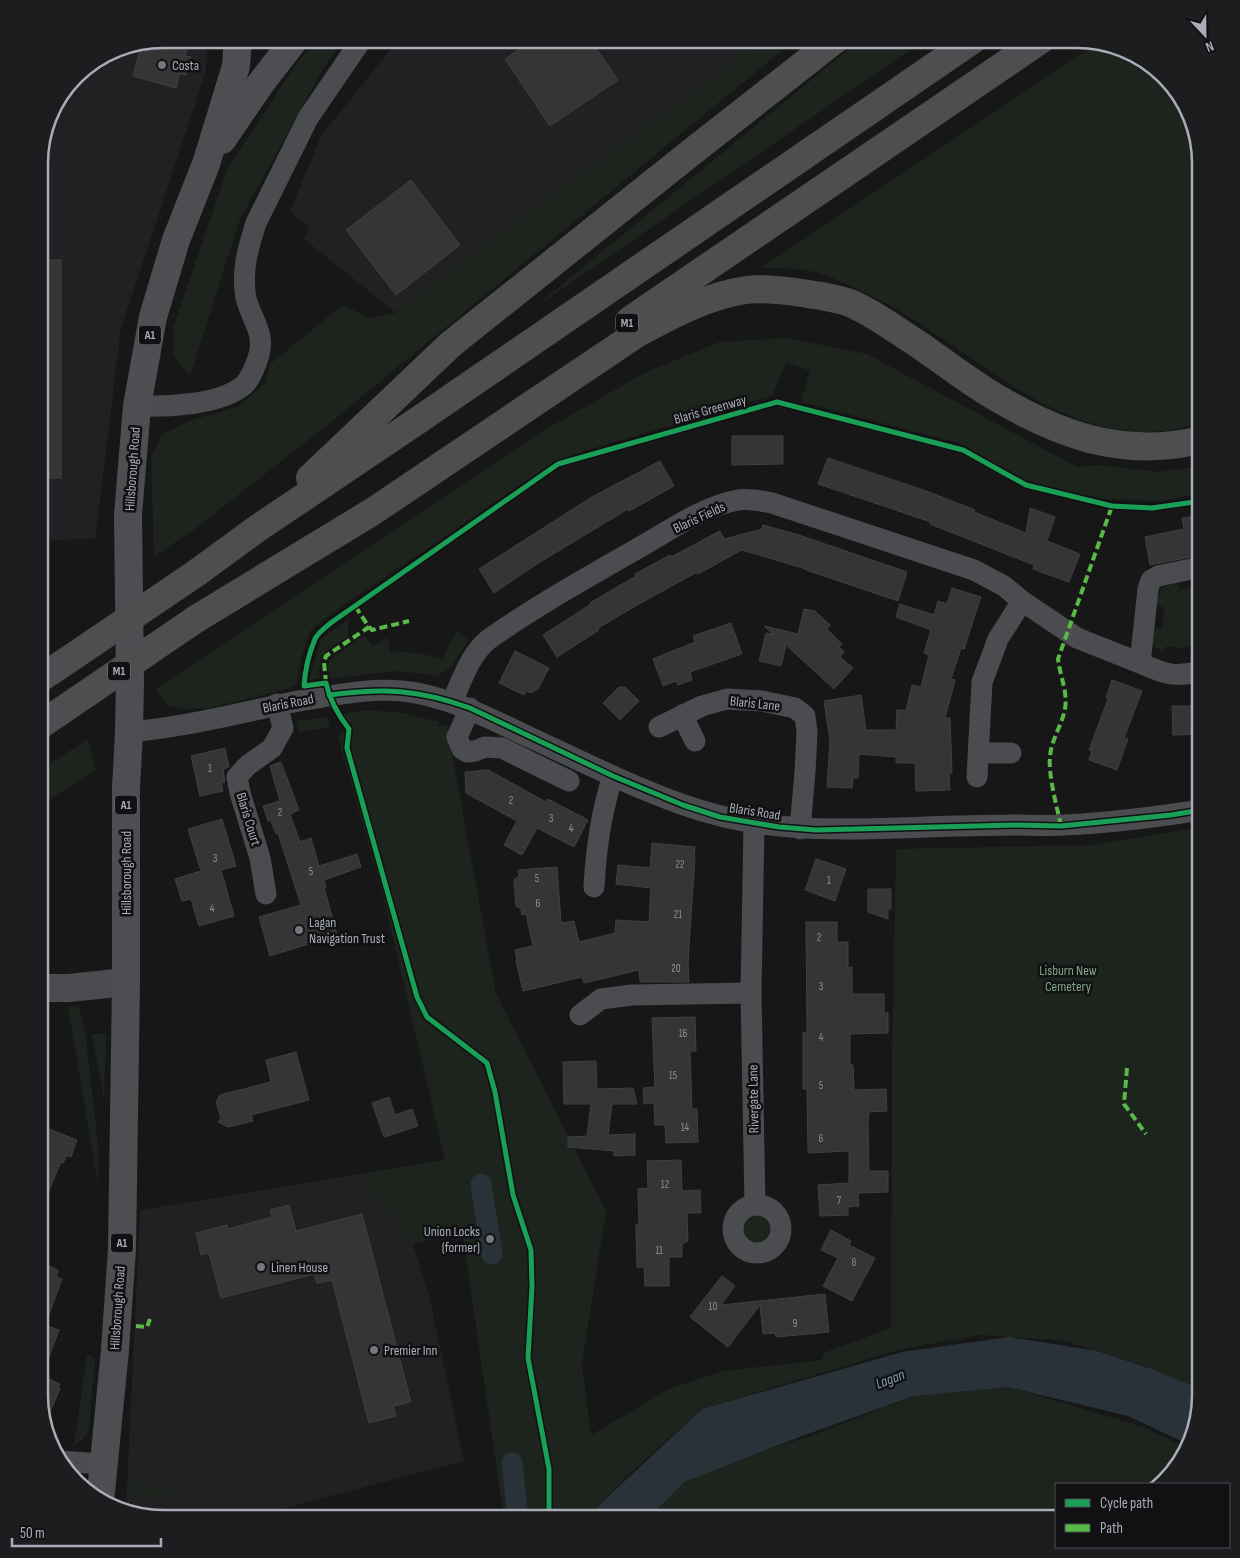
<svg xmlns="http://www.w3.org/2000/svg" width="1240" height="1558" viewBox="0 0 1240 1558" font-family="'Sofia Sans Condensed',sans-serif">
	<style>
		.built { fill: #212123 }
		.green { fill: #1d241e }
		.water { fill: #2a3239 }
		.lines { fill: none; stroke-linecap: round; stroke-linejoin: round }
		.canal { stroke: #2a3239; stroke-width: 21 }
		.building { fill: #353536; stroke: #3f4043 }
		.minor { stroke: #4b4c50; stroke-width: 21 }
		.tertiary { stroke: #4b4c50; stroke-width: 28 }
		.trunk { stroke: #4e4e52; stroke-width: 28 }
		.motorway { stroke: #4e4e51; stroke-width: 28 }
		.motorway-bridge { stroke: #4e4e51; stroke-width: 28 }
		.quiet { stroke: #58b947; stroke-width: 4; stroke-dasharray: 8 4; stroke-linecap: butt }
		.cycleway-casing { stroke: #111113; stroke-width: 8 }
		.cycleway { stroke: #1a9f57; stroke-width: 5 }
		.poi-dot { fill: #757880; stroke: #111113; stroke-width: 2 }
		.labels { text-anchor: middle; stroke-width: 5; stroke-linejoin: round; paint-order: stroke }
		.number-label { font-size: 11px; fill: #8b8f98 }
		.shield { fill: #111113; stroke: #7b7e86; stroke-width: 1 }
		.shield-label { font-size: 12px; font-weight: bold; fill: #a8adb8 }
		.poi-label { font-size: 14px; fill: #a8adb8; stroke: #111113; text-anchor: start }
		.street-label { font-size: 14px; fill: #a8adb8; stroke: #111113 }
		.park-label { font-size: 14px; fill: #7fa381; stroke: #111113 }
		.water-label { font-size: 15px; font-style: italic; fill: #7f9bb3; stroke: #111113 }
		.rim { fill: none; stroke: #a8adb8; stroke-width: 2.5 }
	</style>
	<rect width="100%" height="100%" fill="#171717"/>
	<g class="built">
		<polygon points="162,39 207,39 206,71 121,328 95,539 39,540 39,154 52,107 81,70 115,48"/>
		<polygon points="399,39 763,39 396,313 304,239 309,228 290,211 321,136"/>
		<polygon points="360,1174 413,1244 429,1295 464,1461 243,1519 162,1519 126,1510 140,1210"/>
	</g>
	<g class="green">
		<polygon points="318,39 344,39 322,71 240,219 190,376 173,355 173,329 227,169 298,61"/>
		<polygon points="763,39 796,39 325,427 196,528 154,557 151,456 162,435 189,421 240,406 265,383 270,364 343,305 369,318 396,313"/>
		<polygon points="861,39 926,39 531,310"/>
		<path d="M1098 43 1139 55 1180 93 1201 162V424C1061 463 978 344 863 292 847 284 828 275 810 271 794 268 778 268 761 268Z"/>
		<polygon points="787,338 867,354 1077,467 1099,465 1158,472 1201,466 1201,493 1161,501 1103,499 1031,483 959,443 801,402 810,371 786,362 772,396 594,448 555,461 327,617 310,631 301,659 296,685 290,688 210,708 187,709 166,705 156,689 543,431 644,373 720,342"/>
		<path d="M1176 580 1180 590 1201 586V643L1182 648 1167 646 1162 651 1150 644 1151 631 1162 627 1165 608 1155 604C1158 591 1163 585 1176 580Z"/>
		<path d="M349 619 347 637C326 651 318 651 320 679L309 680 321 639Z"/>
		<path d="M458 631 468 640 451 668 436 676 400 671 376 673 331 679 328 668 329 661 364 635 373 647 386 638 388 639 390 653C409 651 424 654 442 659L449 644Z"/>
		<polygon points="366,710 403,713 439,722 438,726 447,726 496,994 606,1211 582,1364 591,1435 669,1389 723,1371 822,1360 824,1353 891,1328 892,1062 896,849 1090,845 1201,827 1201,1389 1140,1364 1065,1341 981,1335 901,1349 702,1409 638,1466 584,1519 504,1519 462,1230 413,1244 360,1174 445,1160 382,891 338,737 354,723 347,724 343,714"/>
		<polygon points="326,717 330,727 298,732 297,721"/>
		<polygon points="88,739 95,770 39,806 39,771"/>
		<polygon points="78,1006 85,1029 99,1154 98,1186 68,1007"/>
		<polygon points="92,1034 106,1034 104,1100"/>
		<circle cx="757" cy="1229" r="16"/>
		<polygon points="87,1355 91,1355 95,1360 89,1425 87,1435 74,1446"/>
		<polygon points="1008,1387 1144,1427 1189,1449 1188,1451 1159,1484 1056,1484 1056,1519 646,1519 685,1475 811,1436 925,1392"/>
		<path d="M128 1483 173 1486 170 1494C152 1504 140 1499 128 1483Z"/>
	</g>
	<polygon class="water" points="1009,1337 1097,1351 1152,1369 1201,1389 1201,1396 1190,1445 1128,1416 1008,1387 914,1396 802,1436 684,1482 648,1519 584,1519 702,1409 902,1352"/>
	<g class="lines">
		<g class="canal">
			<polyline points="481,1184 492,1254"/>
			<polyline points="512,1463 518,1519"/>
		</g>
	</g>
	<g class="building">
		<polygon points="162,39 190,39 185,56 191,57 186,75 180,73 176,88 133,76 142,43"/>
		<polygon points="534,39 590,39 618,80 550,126 505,59"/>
		<polygon points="411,180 460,245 396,295 346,230"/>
		<rect x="39" y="260" width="22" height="218"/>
		<polygon points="732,436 783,436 783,464 732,465"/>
		<polygon points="828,458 929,492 975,510 974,512 1026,533 1030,508 1055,517 1047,541 1080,554 1069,582 1033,569 1034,565 930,524 931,522 818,484"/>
		<polygon points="660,461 674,486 629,511 628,509 540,562 494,593 479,569 592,497"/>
		<polygon points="1197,516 1201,535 1201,555 1150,565 1145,537 1184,529 1182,518"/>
		<polygon points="763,525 799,535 907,572 898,601 806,570 806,569 742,550 698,574 697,572 639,604 598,628 599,630 557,657 543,635 591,604 590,603 636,576 635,574 670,555 671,557 720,531 724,539 762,529"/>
		<polygon points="952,588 981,597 964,649 961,648 951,679 955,680 945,718 950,718 952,773 949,773 950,790 916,791 915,763 896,763 896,757 859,754 858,778 853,778 852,788 827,787 830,741 824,701 861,695 866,730 896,730 897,710 906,710 912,685 921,687 929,655 924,653 931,630 896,617 900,604 934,615 938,601 947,604"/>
		<polygon points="804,609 815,611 830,625 827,629 842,644 839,647 844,652 840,657 853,668 834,689 786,645 781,666 759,661 766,633 773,634 764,626 798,634"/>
		<polygon points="731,623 742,654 690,672 692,680 678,685 676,681 663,686 653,659 695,642 693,636"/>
		<polygon points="515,651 549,668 538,689 531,693 526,691 524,695 499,683"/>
		<polygon points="1112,680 1142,691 1124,738 1128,739 1117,770 1089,760 1092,751 1089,750 1108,699 1106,698"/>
		<polygon points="619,687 625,687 639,701 620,720 603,703"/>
		<polygon points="1172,706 1201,706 1201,734 1173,735"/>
		<polygon points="225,748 229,767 223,769 225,782 221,783 223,791 200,796 191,756"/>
		<polygon points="281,762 299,810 290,814 300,842 311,838 319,866 357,854 361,867 324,880 326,887 324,887 337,935 270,956 259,917 301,905 278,833 276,834 271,821 268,821 263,806 280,801 270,766"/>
		<polygon points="488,770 546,802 548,799 588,820 574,847 537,828 522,855 504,845 517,821 466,793 465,772"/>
		<polygon points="222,819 236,866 221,870 234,916 199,926 191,899 182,901 175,879 201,871 188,829"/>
		<polygon points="652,843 695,847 694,857 695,857 688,962 689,982 640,982 639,970 584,983 582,977 523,991 516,960 517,959 515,950 533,946 526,914 522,915 521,909 516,906 514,880 519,876 518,870 557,867 561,923 574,921 579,942 615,933 616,920 649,922 651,888 616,884 618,865 650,868"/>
		<polygon points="816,859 846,869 835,901 805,890"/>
		<polygon points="868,889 891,889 891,909 888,909 888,919 868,912"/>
		<polygon points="806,922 837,922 837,942 848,942 848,968 852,967 852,994 884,994 884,1013 888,1013 888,1033 850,1034 850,1065 853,1065 854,1090 886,1089 887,1111 869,1112 868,1124 869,1171 888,1171 888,1192 858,1193 859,1206 848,1207 848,1215 820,1216 818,1185 849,1183 849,1151 808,1153 807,1089 803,1089 803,1033 807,1033"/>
		<polygon points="695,1017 696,1051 690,1051 692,1109 697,1109 698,1142 666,1143 665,1125 655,1125 654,1103 644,1104 643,1088 655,1087 652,1018"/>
		<polygon points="296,1052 309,1100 251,1115 253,1121 228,1127 218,1122 221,1118 216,1102 220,1095 271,1082 266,1060"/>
		<polygon points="596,1061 597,1089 633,1088 637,1104 612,1104 608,1135 635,1134 635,1155 614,1156 614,1151 568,1147 568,1137 587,1136 591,1104 564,1104 563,1062"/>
		<polygon points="389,1097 395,1115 412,1109 418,1126 384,1137 372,1103"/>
		<polygon points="39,1125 77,1140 71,1157 67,1155 63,1163 61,1162 39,1214"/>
		<polygon points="681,1160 682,1191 700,1190 701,1213 687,1213 688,1241 682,1244 682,1257 669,1257 669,1286 645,1286 644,1267 637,1267 636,1225 639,1225 638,1189 648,1188 647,1161"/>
		<polygon points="289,1205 296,1231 362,1214 411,1402 393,1406 396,1416 369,1423 332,1280 317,1283 314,1274 221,1298 209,1253 201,1255 196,1233 227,1225 228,1229 272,1217 270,1210"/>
		<polygon points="831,1230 851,1241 849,1245 875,1258 852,1301 823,1286 838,1258 821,1250"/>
		<polygon points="39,1262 58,1270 56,1277 62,1279 45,1325 59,1330 42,1376 60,1384 58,1388 60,1389 46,1421 39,1396"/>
		<polygon points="722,1276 735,1286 721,1305 825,1294 829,1332 776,1337 775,1333 763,1334 760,1305 728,1347 690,1317"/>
	</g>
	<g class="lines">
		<g class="minor">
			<path d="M137 406C166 407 216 405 240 388 247 384 252 374 255 366 259 357 262 348 260 337 258 325 249 311 246 298 241 272 248 248 256 223L308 118 362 39"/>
			<path d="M1201 671C1175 678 1164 674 1140 663L1148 589 1151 580 1158 576 1201 567"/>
			<path d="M452 702C462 680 470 654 489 639 538 605 591 575 642 546 672 529 704 506 738 500 749 498 761 501 772 503L974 570 1004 586 1022 601 1077 638 1140 663"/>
			<polyline points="470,708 457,737 462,749 467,752 475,751 485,747 502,748 569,781"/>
			<polyline points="682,715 695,741"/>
			<polyline points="659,727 702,706 727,699 762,701 795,708 805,716 807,732 805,772 800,829"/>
			<path d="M129 732C188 727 245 711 304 700 336 695 369 688 403 691 447 696 487 717 527 736 579 760 630 786 684 805 773 837 860 829 953 826 973 826 993 825 1014 825 1030 825 1047 826 1064 825 1110 823 1156 817 1201 810"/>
			<polyline points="979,753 1011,753"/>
			<polyline points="977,777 982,682 998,639 1022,601"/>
			<polyline points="754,824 751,993 755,1205"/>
			<path d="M594 887C596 849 601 812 613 776"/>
			<polyline points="266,894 260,858 240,793 237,777 248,765 272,748 283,728 277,704"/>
			<polyline points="580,1015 601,999 632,995 751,993"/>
			<circle cx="757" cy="1229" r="24"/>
			<polyline points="58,1461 104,1464"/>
		</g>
		<polyline class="tertiary" points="39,988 69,988 126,982"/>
		<g class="trunk">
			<polyline points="222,140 261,83 295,39"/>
			<polyline points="100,1502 115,1350 122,1249 126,982 126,788 129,732 130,682 128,515 137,406 153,317 176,240 206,164 236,66 238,39"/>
		</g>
		<g class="motorway">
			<polyline points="630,320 1042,39"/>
			<polyline points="310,478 451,344 693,151 836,39"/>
			<polyline points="195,574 258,528 420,419 974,39"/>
			<path d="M196 619 372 512 638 333C672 315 706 296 746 290 761 288 779 290 795 292 813 295 833 297 850 303 874 313 897 331 918 344 941 360 963 377 987 392 1055 434 1121 459 1201 440"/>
			<polyline points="39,679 56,668"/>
		</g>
		<g class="motorway-bridge">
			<polyline points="56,668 195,574"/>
			<polyline points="42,724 196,619"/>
		</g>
		<g class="quiet">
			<polyline points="369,627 372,630 409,621"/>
			<polyline points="326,683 324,662 326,656 369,627 355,606"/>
			<path d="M1061 826C1057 807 1048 775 1050 757 1051 740 1062 725 1065 709 1068 692 1060 676 1058 659L1112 506"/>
			<polyline points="1127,1068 1124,1104 1146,1134"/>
			<polyline points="136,1326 147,1327 150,1319"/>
		</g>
		<defs>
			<g id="cycleway">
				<path d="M329 695C384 688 417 689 470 708L613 776 683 805 720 817 779 827 816 830 1015 825 1061 826 1171 815 1201 810"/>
				<path d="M549 1519V1469L528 1358 532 1287 531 1250 513 1195 495 1092 487 1063 427 1017 417 997 347 748 349 729C338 715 330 701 326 683L304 686C305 672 309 653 315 639 318 632 326 627 332 622L558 464 777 402 963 450 1026 485 1112 506 1152 508 1201 501"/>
			</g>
		</defs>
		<use href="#cycleway" class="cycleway-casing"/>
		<use href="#cycleway" class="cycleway"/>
	</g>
	<g class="poi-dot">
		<circle cx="162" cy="65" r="5"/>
		<circle cx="299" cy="930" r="5"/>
		<circle cx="490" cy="1239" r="5"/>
		<circle cx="261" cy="1267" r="5"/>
		<circle cx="374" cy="1350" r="5"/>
	</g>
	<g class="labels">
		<g class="number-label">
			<text x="210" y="772">1</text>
			<text x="511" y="804">2</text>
			<text x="280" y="816">2</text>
			<text x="551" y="822">3</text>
			<text x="571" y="832">4</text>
			<text x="215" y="862">3</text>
			<text x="680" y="868">22</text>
			<text x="311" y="875">5</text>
			<text x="537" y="882">5</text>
			<text x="829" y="884">1</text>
			<text x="538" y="907">6</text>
			<text x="212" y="912">4</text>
			<text x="678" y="918">21</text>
			<text x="819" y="941">2</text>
			<text x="676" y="972">20</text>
			<text x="821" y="990">3</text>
			<text x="683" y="1037">16</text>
			<text x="821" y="1041">4</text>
			<text x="673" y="1079">15</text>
			<text x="821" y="1089">5</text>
			<text x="685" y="1131">14</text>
			<text x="821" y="1142">6</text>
			<text x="665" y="1188">12</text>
			<text x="839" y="1204">7</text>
			<text x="659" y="1254">11</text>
			<text x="854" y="1266">8</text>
			<text x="713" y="1310">10</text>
			<text x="795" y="1327">9</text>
		</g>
		<g class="shield">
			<rect x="616" y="313.5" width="22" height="19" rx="4"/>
			<rect x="139" y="325.5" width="22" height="19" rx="4"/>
			<rect x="108" y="661.5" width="22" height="19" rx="4"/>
			<rect x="115" y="795.5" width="22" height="19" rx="4"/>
			<rect x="111" y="1233.5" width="22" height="19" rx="4"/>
		</g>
		<g class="shield-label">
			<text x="627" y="327">M1</text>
			<text x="150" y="339">A1</text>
			<text x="119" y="675">M1</text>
			<text x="126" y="809">A1</text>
			<text x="122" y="1247">A1</text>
		</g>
		<g class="poi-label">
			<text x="172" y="70">Costa</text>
			<text x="309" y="927">Lagan<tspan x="309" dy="16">Navigation Trust</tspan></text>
			<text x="480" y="1236" text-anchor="end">Union Locks<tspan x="480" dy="16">(former)</tspan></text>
			<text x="271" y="1272">Linen House</text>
			<text x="384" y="1355">Premier Inn</text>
		</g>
		<g class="street-label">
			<text transform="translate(710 409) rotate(-16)" y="5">Blaris Greenway</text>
			<text transform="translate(132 469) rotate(-86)" y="5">Hillsborough Road</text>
			<text transform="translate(699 517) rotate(-25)" y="5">Blaris Fields</text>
			<text transform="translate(288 703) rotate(-11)" y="5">Blaris Road</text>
			<text transform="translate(755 703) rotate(6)" y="5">Blaris Lane</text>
			<text transform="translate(755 811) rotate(9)" y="5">Blaris Road</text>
			<text transform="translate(249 819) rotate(73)" y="5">Blaris Court</text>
			<text transform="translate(126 873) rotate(-90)" y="5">Hillsborough Road</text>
			<text transform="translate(753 1099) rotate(-91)" y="5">Rivergate Lane</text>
			<text transform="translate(117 1308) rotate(-86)" y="5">Hillsborough Road</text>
		</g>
		<g class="park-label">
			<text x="1068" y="975">Lisburn New<tspan x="1068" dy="16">Cemetery</tspan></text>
		</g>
		<g class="water-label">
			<text transform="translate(890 1379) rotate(-21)" y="5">Lagan</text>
		</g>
	</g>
	<path d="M0 0H1240V1558H0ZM163 48H1077A115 115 0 0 1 1192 163V1395A115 115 0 0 1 1077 1510H163A115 115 0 0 1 48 1395V163A115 115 0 0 1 163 48Z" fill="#1d1d20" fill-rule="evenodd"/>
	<path class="rim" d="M163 48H1077A115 115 0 0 1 1192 163V1395A115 115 0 0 1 1077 1510H163A115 115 0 0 1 48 1395V163A115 115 0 0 1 163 48Z"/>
	<rect x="1055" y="1483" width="175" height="65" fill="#111113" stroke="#4d4f55"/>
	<rect x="1065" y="1499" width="25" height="8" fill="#1a9f57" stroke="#4d4f55"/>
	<text x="1100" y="1508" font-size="15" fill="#a8adb8">Cycle path</text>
	<rect x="1065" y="1524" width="25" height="8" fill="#58b947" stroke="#4d4f55"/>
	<text x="1100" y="1533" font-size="15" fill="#a8adb8">Path</text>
	<g transform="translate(1205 35) rotate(158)" stroke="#111113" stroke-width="4" paint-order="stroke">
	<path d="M0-4L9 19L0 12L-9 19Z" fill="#a8adb8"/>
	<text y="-8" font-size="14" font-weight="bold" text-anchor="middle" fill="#a8adb8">N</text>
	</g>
	<path d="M12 1538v8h149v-8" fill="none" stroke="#a8adb8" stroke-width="2.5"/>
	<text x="20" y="1538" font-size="15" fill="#a8adb8" stroke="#111113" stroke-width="4" paint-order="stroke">50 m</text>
</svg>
